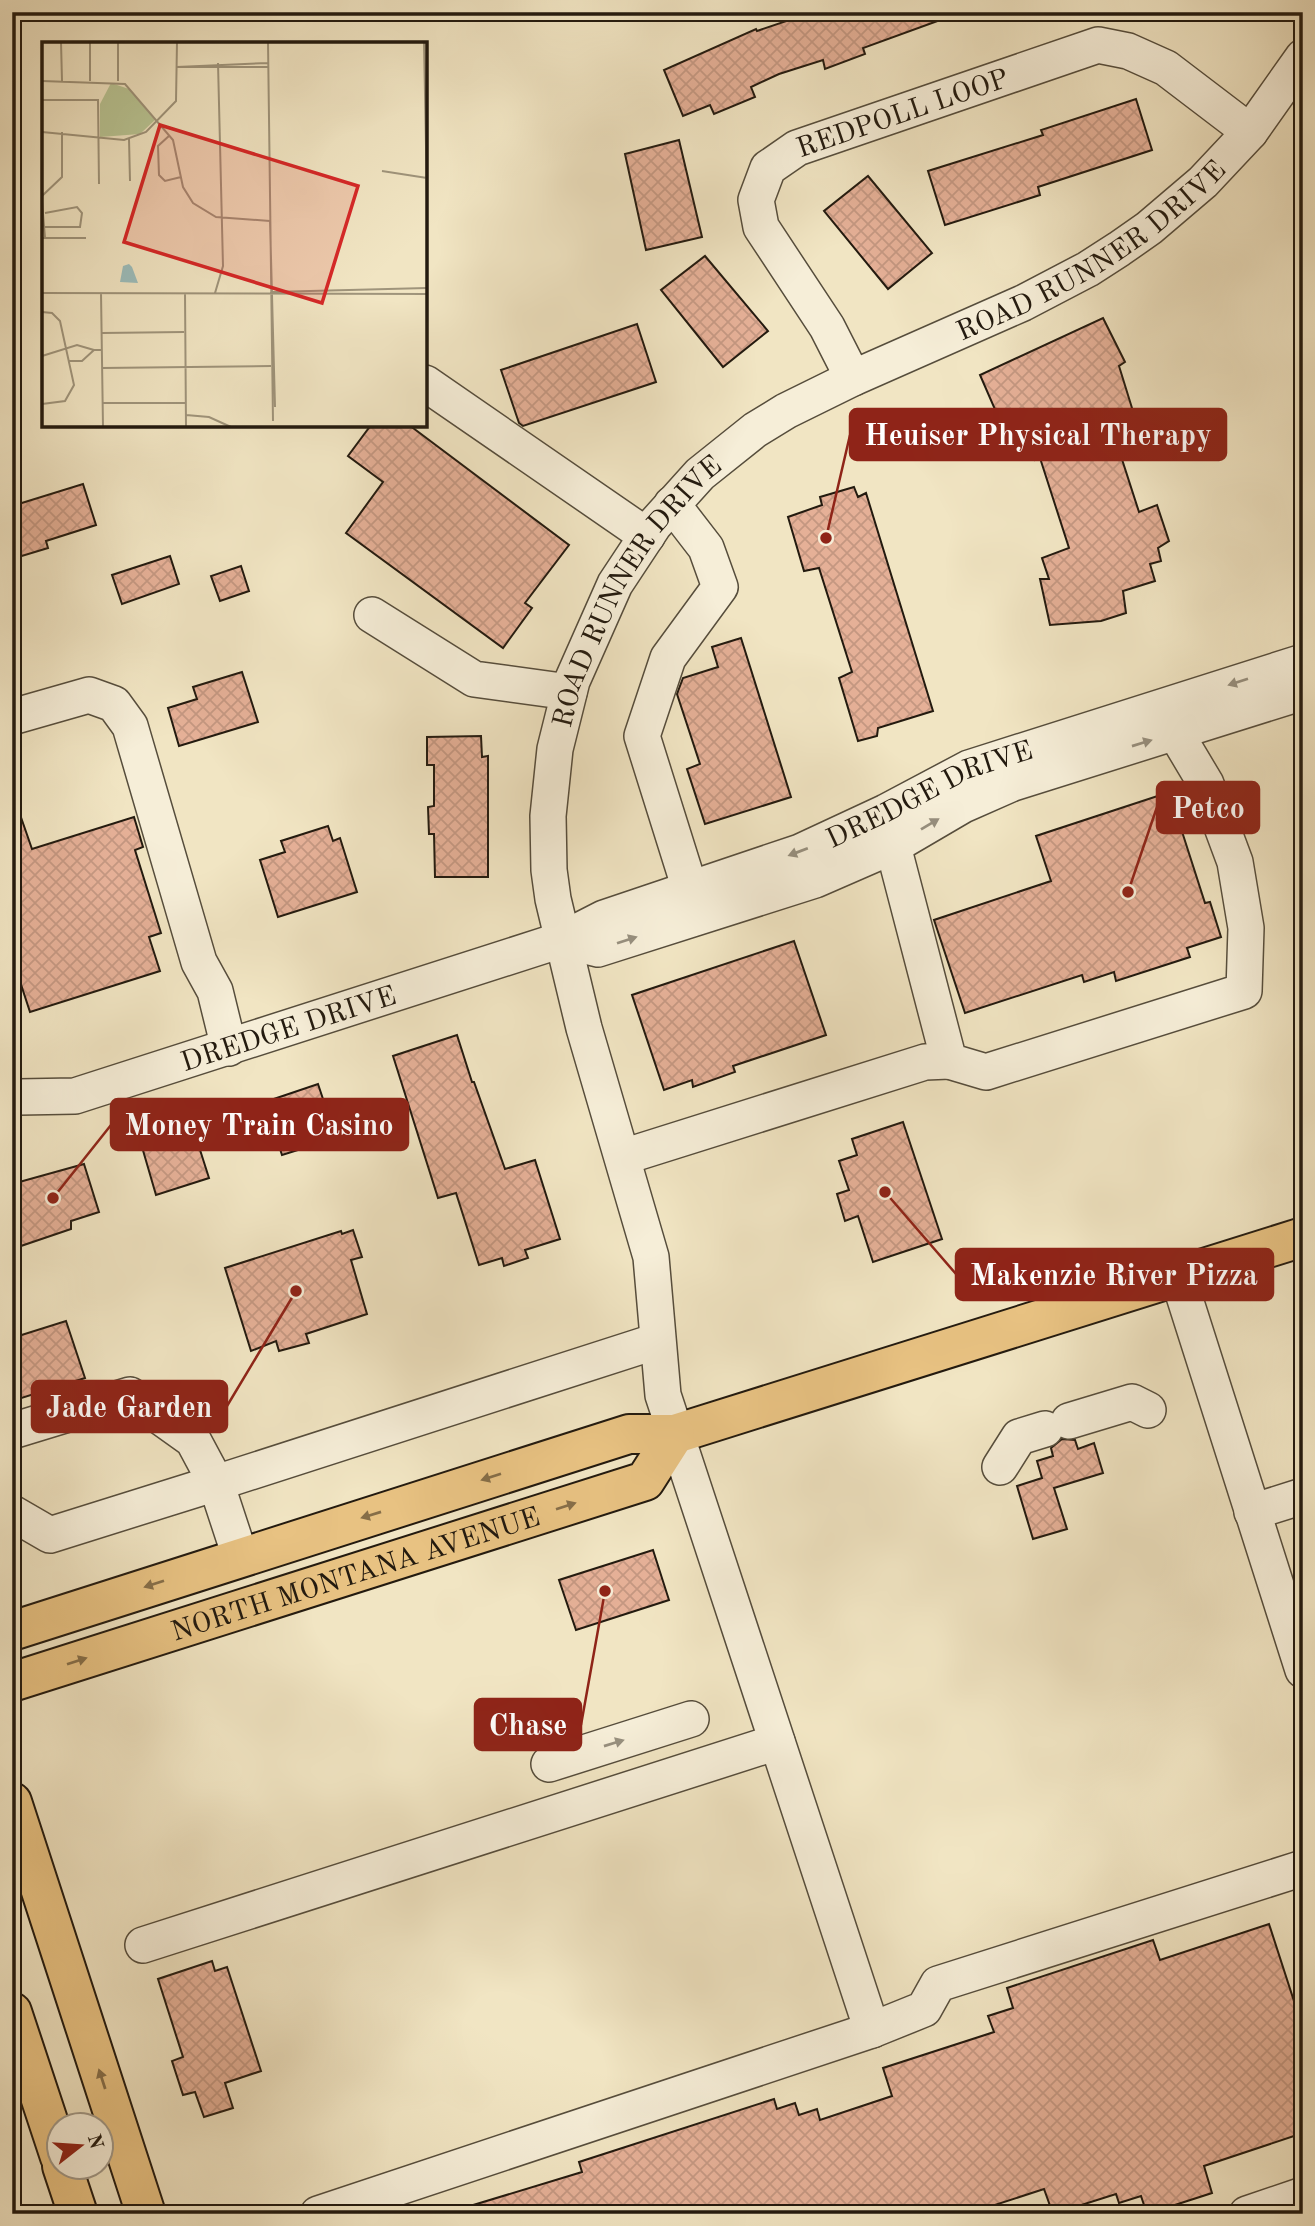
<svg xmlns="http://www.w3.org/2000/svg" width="1315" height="2226" viewBox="0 0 1315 2226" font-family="'Old Standard TT',serif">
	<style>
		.building { fill: url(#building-cross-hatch); stroke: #231a0f; stroke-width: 2 }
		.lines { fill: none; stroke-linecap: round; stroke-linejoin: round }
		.minor-casing { stroke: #564d3c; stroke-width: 38 }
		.major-casing { stroke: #231a0f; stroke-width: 42 }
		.minor { stroke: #f6eed8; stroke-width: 35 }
		.major { stroke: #e8c282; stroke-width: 38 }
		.oneway { fill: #978f7e }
		.oneway2 { fill: #866e48 }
		.labels { text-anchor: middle; stroke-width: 5; stroke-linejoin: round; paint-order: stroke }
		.street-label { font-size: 28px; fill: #231a0f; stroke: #f6eed8 }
		.inset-road { fill: none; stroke: #9f947b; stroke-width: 2 }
		.view { fill: #d62828; fill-opacity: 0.15; stroke: #d62828; stroke-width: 3.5 }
		.inset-edge { fill: none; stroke: #231a0f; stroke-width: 3.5 }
		.leader { fill: none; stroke: #8f2418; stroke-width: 2.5 }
		.callout-dot { fill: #8f2418; stroke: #f6eed8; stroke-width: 2.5 }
		.callout { fill: #8f2418; stroke: #8f2418; stroke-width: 2.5 }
		.callout-label { font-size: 30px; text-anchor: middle; font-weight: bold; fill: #fff }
	</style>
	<defs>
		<pattern id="building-cross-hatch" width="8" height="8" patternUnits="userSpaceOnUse" patternTransform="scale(1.75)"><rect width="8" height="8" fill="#e5b097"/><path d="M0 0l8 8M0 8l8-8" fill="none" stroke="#c49781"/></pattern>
	</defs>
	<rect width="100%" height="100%" fill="#f1e5c3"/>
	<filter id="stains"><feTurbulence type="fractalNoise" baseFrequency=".00286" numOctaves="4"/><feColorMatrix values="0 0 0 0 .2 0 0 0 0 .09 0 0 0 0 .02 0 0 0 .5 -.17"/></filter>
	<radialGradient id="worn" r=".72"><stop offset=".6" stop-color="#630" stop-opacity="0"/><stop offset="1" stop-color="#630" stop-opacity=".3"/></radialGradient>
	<g class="building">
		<polygon points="813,12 954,12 954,15 863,48 865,54 825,69 823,60 779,74 751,87 755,97 714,114 710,105 683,116 664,70 756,29 757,31"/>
		<polygon points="1136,99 1152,150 1038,187 1040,195 945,225 928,171 1043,135 1041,130"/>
		<polygon points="679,140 702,237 646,250 625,154"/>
		<polygon points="868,176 932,253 888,289 824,211"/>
		<polygon points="705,256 768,331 723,367 661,290"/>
		<polygon points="1103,318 1125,362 1119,366 1132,408 1122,414 1131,445 1119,450 1139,512 1157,505 1169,541 1158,548 1161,561 1150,564 1155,581 1123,591 1126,613 1101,621 1050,625 1040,579 1049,579 1042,558 1069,548 1040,458 1035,460 1028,446 1018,450 1004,419 1000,421 980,375"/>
		<polygon points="637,324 656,382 523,426 519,423 501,370"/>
		<polygon points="371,425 409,425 569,545 525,603 532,608 503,648 346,533 383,482 348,456"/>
		<polygon points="83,484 96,525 46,541 48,548 12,559 12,506"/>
		<polygon points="854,487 858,497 866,493 933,711 878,728 877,736 858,741 839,678 852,672 819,568 804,571 788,517 822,505 820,497"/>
		<polygon points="170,556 179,584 122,604 112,575"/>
		<polygon points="241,566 249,591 220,601 211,576"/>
		<polygon points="741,638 791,797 705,824 687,769 700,764 677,694 683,678 718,667 712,647"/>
		<polygon points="242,672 258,722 179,746 168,708 197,699 193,687"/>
		<polygon points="481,736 482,757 488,756 488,877 435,877 434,834 429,834 428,807 434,806 434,765 427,765 427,737"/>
		<polygon points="1185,787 1194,811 1177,816 1205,903 1210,902 1221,937 1187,948 1190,957 1116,981 1114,972 1084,982 1082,975 965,1013 934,920 1051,881 1036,836"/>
		<polygon points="12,803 16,803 32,849 134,817 143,847 135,850 161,933 149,937 160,971 30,1012 12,957"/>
		<polygon points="328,826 333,841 340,838 357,892 278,917 260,860 285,852 281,841"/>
		<polygon points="794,941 826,1035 733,1066 735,1072 693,1087 692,1080 664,1090 632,995"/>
		<polygon points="457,1035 472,1082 474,1082 505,1169 535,1160 560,1239 525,1250 528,1258 504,1266 502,1258 479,1265 456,1193 438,1198 393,1056"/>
		<polygon points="318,1084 336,1138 282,1155 265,1102"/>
		<polygon points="903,1122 942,1239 873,1262 858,1216 845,1221 837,1194 849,1190 839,1161 857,1155 852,1139"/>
		<polygon points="194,1131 209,1178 156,1195 142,1147"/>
		<polygon points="84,1164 99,1212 71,1221 71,1229 12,1249 12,1184"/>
		<polygon points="353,1230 362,1257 351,1260 367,1314 306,1334 309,1343 279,1351 276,1341 251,1351 225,1268 341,1231 342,1234"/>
		<polygon points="66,1321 85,1378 12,1401 12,1338"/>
		<polygon points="1062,1439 1075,1440 1078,1449 1094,1443 1103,1473 1054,1488 1067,1529 1033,1539 1017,1486 1042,1478 1037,1461 1053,1456 1051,1448"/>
		<polygon points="653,1550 669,1600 576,1630 559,1580"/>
		<polygon points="1269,1924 1303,2029 1303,2133 1204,2166 1212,2193 1147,2214 1141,2196 1119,2203 1116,2194 1053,2214 1044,2189 967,2214 461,2214 460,2209 582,2172 579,2162 774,2099 777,2109 795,2103 799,2115 817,2109 820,2120 892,2096 883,2068 994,2032 988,2016 1013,2008 1007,1988 1153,1940 1160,1960"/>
		<polygon points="212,1961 215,1971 227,1967 261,2071 225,2083 233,2108 204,2117 195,2092 183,2095 172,2061 183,2057 158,1979"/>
	</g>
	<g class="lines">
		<defs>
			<g id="minor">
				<path id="s1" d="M853 378 827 327 761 227 756 200 768 168 797 148 1098 45 1128 51 1166 68 1250 132"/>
				<polyline points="425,383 647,536"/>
				<polyline points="672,504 706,548 720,587 668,658 642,736 690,889"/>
				<polyline points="372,615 474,679 569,692"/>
				<polyline points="12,717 89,695 114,704 130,726 199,962 215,991 229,1048"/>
				<polyline points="893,846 949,1061 986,1072 1244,991 1246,928 1235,862 1206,784 1175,732"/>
				<polyline points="561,940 598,949 815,880 893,846 963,805 1013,783 1303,692"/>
				<path id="s2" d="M12 1095 19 1097 75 1096 561 940 604 918 800 852 886 812 969 768 1303 662"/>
				<polyline points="623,1157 925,1062 949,1061"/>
				<polyline points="1178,1277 1303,1670"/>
				<polyline points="1069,1421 1132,1402 1148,1410"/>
				<polyline points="12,1431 130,1395 193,1440 216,1483 50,1535 12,1513"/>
				<polyline points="1000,1467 1019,1437 1045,1429"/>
				<polyline points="1252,1512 1303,1496"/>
				<polyline points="240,1556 216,1483 657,1341"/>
				<polyline points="549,1764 691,1719"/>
				<polyline points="143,1945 777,1742"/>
				<polyline points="872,2030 924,2009 938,1984 1303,1868"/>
				<path id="s3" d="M318 2214 872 2030 663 1395 651 1257 584 1028 553 899 549 870 548 816 555 749 572 681 615 584 654 525 700 474 755 430 786 411 853 378 1023 303 1088 269 1119 249 1149 228 1203 182 1250 132 1303 57"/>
				<polyline points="1247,2214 1303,2195"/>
			</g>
			<g id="major">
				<polyline points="12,1631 629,1434 675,1434 1303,1237"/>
				<path id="s4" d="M12 1682 645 1481 675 1434"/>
				<polyline points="12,1802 146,2214"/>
				<polyline points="12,2012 60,2157"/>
				<polyline points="62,2166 78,2214"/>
			</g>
		</defs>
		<use href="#minor" class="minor-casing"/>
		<use href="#major" class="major-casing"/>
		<use href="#minor" class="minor"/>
		<use href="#major" class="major"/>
	</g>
	<defs><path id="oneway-solid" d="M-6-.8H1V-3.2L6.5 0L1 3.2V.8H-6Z" transform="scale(1.75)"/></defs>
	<g class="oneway">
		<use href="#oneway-solid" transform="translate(1238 682) rotate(162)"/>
		<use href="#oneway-solid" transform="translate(1142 743) rotate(-17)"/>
		<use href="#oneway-solid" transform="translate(930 824) rotate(-31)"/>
		<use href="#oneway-solid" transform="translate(798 852) rotate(159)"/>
		<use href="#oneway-solid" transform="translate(627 940) rotate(-18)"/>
		<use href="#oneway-solid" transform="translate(614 1743) rotate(-17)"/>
	</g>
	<g class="oneway2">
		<use href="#oneway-solid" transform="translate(491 1477) rotate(162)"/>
		<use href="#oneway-solid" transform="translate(566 1506) rotate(-18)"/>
		<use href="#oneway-solid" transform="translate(371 1515) rotate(163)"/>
		<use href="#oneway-solid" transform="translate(154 1584) rotate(162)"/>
		<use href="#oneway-solid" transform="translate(77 1661) rotate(-18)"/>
		<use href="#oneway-solid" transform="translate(102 2079) rotate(-108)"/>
	</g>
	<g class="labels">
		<g class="street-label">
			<text dy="10" stroke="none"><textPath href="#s1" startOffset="385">REDPOLL LOOP</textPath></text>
			<text dy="10" stroke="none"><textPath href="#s3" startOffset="2681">ROAD RUNNER DRIVE</textPath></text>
			<text dy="10" stroke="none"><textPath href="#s3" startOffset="2093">ROAD RUNNER DRIVE</textPath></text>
			<text dy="10" stroke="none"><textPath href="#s2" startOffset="971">DREDGE DRIVE</textPath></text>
			<text dy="10" stroke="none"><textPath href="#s2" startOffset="287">DREDGE DRIVE</textPath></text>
			<text dy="10" stroke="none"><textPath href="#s4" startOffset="360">NORTH MONTANA AVENUE</textPath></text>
		</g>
	</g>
	<g transform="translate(42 42)">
		<rect width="385" height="385" fill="#f1e5c3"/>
		<path d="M69 41 87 47 113 78 98 92 58 95V62Z" fill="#b9c594"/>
		<path d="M87 222 90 225 96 241 78 240 81 224Z" fill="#9cbdbb"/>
		<path class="inset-road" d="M19 0 20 39M48 0V39M76 0V39M226 0 231 379M382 0 385 157M135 25 226 21M136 25H226M0 39 83 42 131 98 141 145 151 161 174 175 228 179M0 58H56L57 142M0 90 82 98 104 90 134 59 135 0M128 93 116 104 117 133 123 139 139 135M87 97 88 139M340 129 385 136M0 154 20 135V90M0 160 3 196M3 171 35 165 40 171 38 185H3M228 179 233 365M0 196H44M229 250 385 246M0 251 385 252M59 251 61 385M143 251 144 385M173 251 181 224 176 21M0 270 10 271 18 279 32 343 23 359 0 362M60 291 142 290M0 314 35 303 52 308M26 319H40L52 308H60M60 326 229 324M61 361H144M144 373 167 375 189 385"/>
		<path class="view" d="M118 83 316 144 280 261 82 200Z"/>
		<rect width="385" height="385" class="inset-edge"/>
	</g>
	<path class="leader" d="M826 538L850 435M1128 892L1157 807M53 1198L111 1125M885 1192L956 1274M296 1291L227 1406M605 1591L581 1725"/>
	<g class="callout-dot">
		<circle cx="826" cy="538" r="7"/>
		<circle cx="1128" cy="892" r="7"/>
		<circle cx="53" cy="1198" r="7"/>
		<circle cx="885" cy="1192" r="7"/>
		<circle cx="296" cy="1291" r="7"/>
		<circle cx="605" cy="1591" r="7"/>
	</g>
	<g class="callout">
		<rect x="850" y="409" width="376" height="51" rx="7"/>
		<rect x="1157" y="782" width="102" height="51" rx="7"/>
		<rect x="111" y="1099" width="297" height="51" rx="7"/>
		<rect x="956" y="1249" width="317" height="51" rx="7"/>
		<rect x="32" y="1381" width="195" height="51" rx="7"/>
		<rect x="475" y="1699" width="106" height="51" rx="7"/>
	</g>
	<g class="callout-label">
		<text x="1038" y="445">Heuiser Physical Therapy</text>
		<text x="1208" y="818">Petco</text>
		<text x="259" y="1135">Money Train Casino</text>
		<text x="1114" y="1285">Makenzie River Pizza</text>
		<text x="129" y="1417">Jade Garden</text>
		<text x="528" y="1735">Chase</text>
	</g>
	<rect width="1315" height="2226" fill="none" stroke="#f1e5c3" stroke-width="42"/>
	<rect x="14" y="14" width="1287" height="2198" fill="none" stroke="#231a0f" stroke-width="3.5"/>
	<rect x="21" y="21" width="1273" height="2184" fill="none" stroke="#231a0f" stroke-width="2"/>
	<g transform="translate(80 2146) rotate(73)"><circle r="33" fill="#f6eed8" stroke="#a29988" stroke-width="2"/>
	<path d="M0-5L12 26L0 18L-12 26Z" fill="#8f2418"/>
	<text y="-10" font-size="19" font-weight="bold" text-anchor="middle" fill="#231a0f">N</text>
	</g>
	<rect width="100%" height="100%" filter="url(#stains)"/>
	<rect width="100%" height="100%" fill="url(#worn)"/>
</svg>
